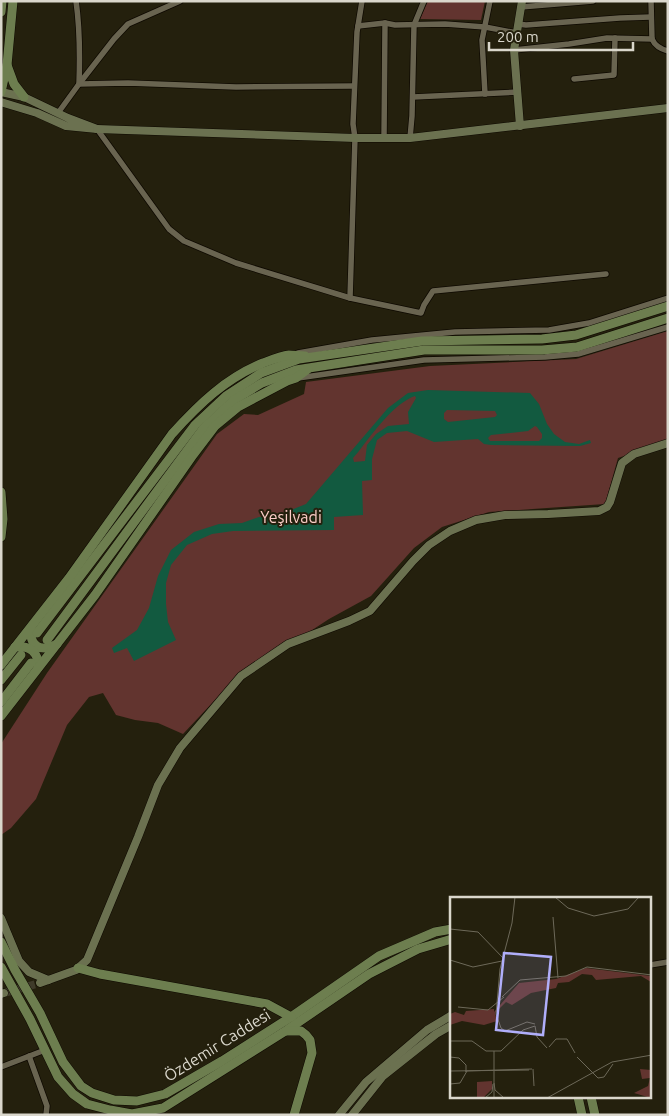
<svg xmlns="http://www.w3.org/2000/svg" width="669" height="1116" viewBox="0 0 669 1116" font-family="Ubuntu,sans-serif">
	<style>
		.green { fill: #62342f }
		.water { fill: #125a40; fill-rule: evenodd }
		.lines { fill: none; stroke-linecap: round; stroke-linejoin: round }
		.secondary-tunnel { stroke: #3f3b2a; stroke-width: 8; stroke-dasharray: 8 4; stroke-linecap: butt }
		.street-casing { stroke: #0e0900; stroke-width: 7 }
		.secondary-casing { stroke: #0e0900; stroke-width: 9 }
		.primary-casing { stroke: #0e0900; stroke-width: 10 }
		.street { stroke: #696450; stroke-width: 5.5 }
		.secondary { stroke: #6b7150; stroke-width: 8 }
		.primary { stroke: #6d7e4f; stroke-width: 9 }
		.labels { text-anchor: middle; stroke-width: 4; stroke-linejoin: round; paint-order: stroke }
		.park-label { font-size: 16px; fill: #faccc6; stroke: #24200d }
		.street-label { font-size: 16px; fill: #dad7cc; stroke: #24200d }
		.inset-road { fill: none; stroke: #6d6959; stroke-width: 1 }
		.view { fill: #b0aefa; fill-opacity: 0.15; stroke: #b0aefa; stroke-width: 2.5 }
		.inset-edge { fill: none; stroke: #dad7cc; stroke-width: 2.5 }
	</style>
	<rect width="100%" height="100%" fill="#24200d"/>
	<g class="green">
		<polygon points="428,1 485,1 481,20 420,19"/>
		<polygon points="668,331 668,441 618,458 605,504 489,512 442,527 414,548 371,596 329,619 231,683 183,734 158,723 135,720 116,715 103,693 89,697 67,725 36,799 11,828 1,835 1,744 47,673 217,434 244,414 258,415 304,394 306,382 430,366 576,359"/>
	</g>
	<path class="water" d="M428 390 530 393 539 404 547 424 554 434 565 442 579 444 590 440 591 443 580 446 491 445 484 444 478 439 434 442 407 431 387 433 377 440 372 459V480L362 481 363 515 334 517V530L233 531 212 534 187 545 171 565 166 583V604L168 622 176 640 134 661 127 648 114 653 112 648 137 630 149 608 158 576 171 550 194 532 219 524 242 523 259 517 276 516 306 504 388 408 408 393ZM415 396 416 398 408 412 409 424 388 426 376 434 367 445 365 461 354 462 353 458 359 451C373 433 394 403 415 396ZM447 410 495 411 497 415 495 417 448 422 444 419V413ZM535 426 537 427 542 434V438L539 441H490L488 438 491 435 528 431Z"/>
	<g class="lines">
		<polyline class="secondary-tunnel" points="4,993 40,983"/>
		<defs>
			<g id="street">
				<path d="M76 1C80 29 80 56 79 84L128 83 236 87 354 86"/>
				<path d="M651 1 652 39C655 46 660 49 668 51"/>
				<polyline points="521,7 593,1"/>
				<polyline points="518,24 526,25 620,18 651,17"/>
				<polyline points="358,26 385,23 395,25 445,24 485,27 517,33"/>
				<polyline points="514,50 569,44 607,38 652,39"/>
				<polyline points="574,79 614,75 615,38"/>
				<polyline points="485,94 482,40 490,1"/>
				<polyline points="413,97 518,92"/>
				<polyline points="58,113 79,84 114,39 128,24 180,1"/>
				<polyline points="97,129 169,229 184,241 236,263 350,298 421,313 424,305 433,291 606,274"/>
				<polyline points="384,138 385,23"/>
				<polyline points="410,138 412,116 414,25 424,1"/>
				<polyline points="350,298 355,138 353,124 357,32 362,1"/>
				<polyline points="298,353 372,340 455,332 549,330 589,323 668,298"/>
				<polyline points="298,378 424,360 545,357 578,354 668,327"/>
				<polyline points="650,965 668,962"/>
				<polyline points="29,1056 47,1106 46,1115"/>
				<polyline points="1,1067 45,1050"/>
			</g>
			<g id="secondary">
				<polyline points="1,92 24,97 68,118 97,129 66,126 37,113 1,102"/>
				<polyline points="520,126 514,50 522,1"/>
				<polyline points="97,129 355,138 410,138 668,108"/>
				<polyline points="1,918 19,961 29,972 48,980"/>
				<polyline points="40,983 76,970 87,960 138,837 158,785 180,748 241,676 288,644 349,621 370,611 413,561 429,545 450,531 476,520 505,515 548,514 599,511 607,507 610,502 622,463 634,454 668,443"/>
				<polyline points="1,994 4,993"/>
				<polyline points="339,1115 366,1082 427,1030 452,1015"/>
				<polyline points="352,1115 383,1076 436,1034 452,1025"/>
			</g>
			<g id="primary">
				<polyline points="1,12 2,1"/>
				<polyline points="7,65 14,84 24,97"/>
				<polyline points="1,92 7,65 13,1"/>
				<polyline points="1,492 3,519 1,537"/>
				<path d="M31 628C29 646 40 653 57 644"/>
				<polyline points="37,633 195,425 226,396 261,373 299,359 422,341 542,339 576,335 668,306"/>
				<polyline points="47,640 203,429 234,400 262,383 296,370 424,350 542,350 577,347 668,318"/>
				<path d="M15 647C30 645 39 652 38 668"/>
				<path d="M1 665 69 578 172 434C199 404 226 378 263 363 271 360 281 356 289 355 294 355 300 356 305 356"/>
				<polyline points="1,680 21,655"/>
				<polyline points="1,702 31,663"/>
				<polyline points="1,716 95,595 193,455 215,426 238,407 287,381 296,378 308,369"/>
				<polyline points="1,942 15,970 40,1013 63,1062 81,1086 92,1093 114,1100 137,1101 165,1094 222,1061 291,1017 379,956 435,932 452,929"/>
				<polyline points="1,967 30,1019 58,1077 73,1094 87,1104 110,1110 132,1114 163,1108 287,1030 369,974 418,949 452,939"/>
				<polyline points="78,968 100,974 267,1004 291,1017"/>
				<polyline points="287,1031 301,1031 306,1035 310,1040 312,1053 294,1115"/>
				<polyline points="578,1097 582,1115"/>
				<polyline points="591,1097 595,1115"/>
			</g>
		</defs>
		<use href="#street" class="street-casing"/>
		<use href="#secondary" class="secondary-casing"/>
		<use href="#primary" class="primary-casing"/>
		<use href="#street" class="street"/>
		<use href="#secondary" class="secondary"/>
		<use href="#primary" class="primary"/>
	</g>
	<g class="labels">
		<g class="park-label">
			<text x="291" y="523">Yeşilvadi</text>
		</g>
		<g class="street-label">
			<text transform="translate(217 1045) rotate(-32)" y="6">Özdemir Caddesi</text>
		</g>
	</g>
	<g transform="translate(450 897)">
		<rect width="201" height="201" fill="#24200d"/>
		<path d="M136 71 201 79V85L191 79 146 83 142 78 132 77 119 85 108 86 106 91 81 96 62 108 56 105 45 116 47 124 34 128 12 124 0 128V117L5 115 14 118 16 114 44 112V115L69 86 106 82ZM190 172 201 173V201L184 196 198 189 200 181 192 182ZM42 184V192L33 201H27V185Z" fill="#62342f"/>
		<path class="inset-road" d="M65 0 62 26 50 72 46 117 51 131 55 134 77 125 85 127M105 0 118 11 144 19 178 12 189 0M103 20 108 81M0 32 28 35 54 62M0 63 23 70 52 64M52 100 70 83 116 79 137 70 202 78M8 110 38 113 54 100M85 129 87 140 97 151M0 144H22L36 154H51L73 133 85 129M99 150 106 142H117L125 156M0 160 9 161 16 168V175M127 160 148 181 154 180 163 167M83 172 84 189M0 174 79 173M15 174 82 172M44 186 45 193 54 201M0 187 10 186 17 174M35 201 42 195 43 187M44 201V154M97 201 162 165 202 158"/>
		<path class="view" d="M54 56 101 60 93 138 46 133Z"/>
		<rect width="201" height="201" class="inset-edge"/>
	</g>
	<rect width="669" height="1116" fill="none" stroke="#dad7cc" stroke-width="5"/>
	<path d="M489 42v8h144v-8" fill="none" stroke="#dad7cc" stroke-width="2.5"/>
	<text x="497" y="42" font-size="15" fill="#dad7cc" stroke="#24200d" stroke-width="4" paint-order="stroke">200 m</text>
</svg>
